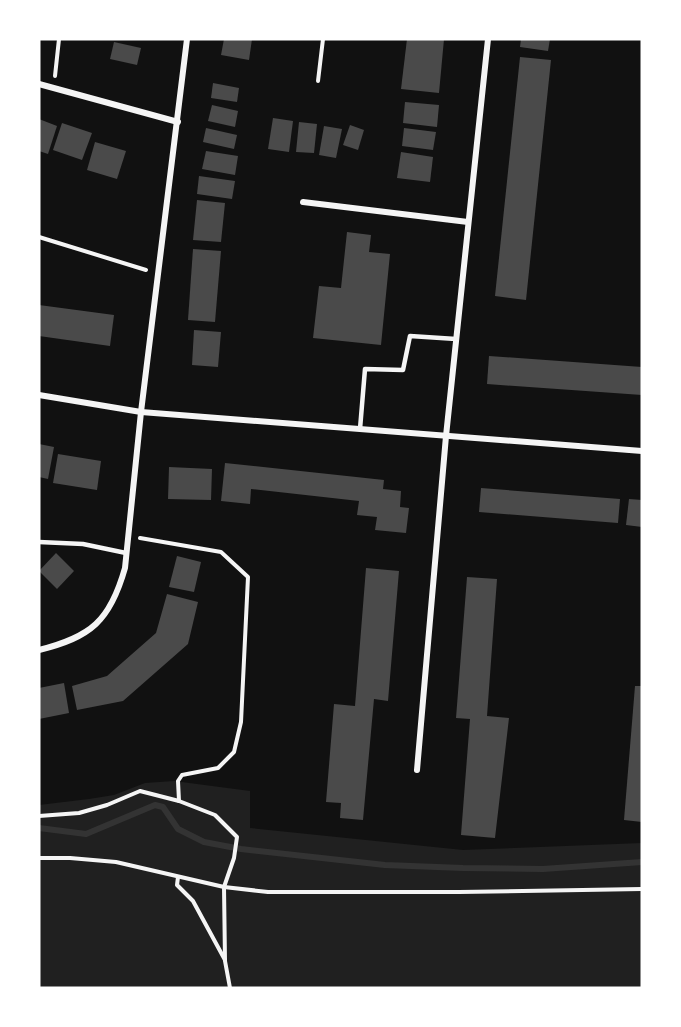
<svg xmlns="http://www.w3.org/2000/svg" width="681" height="1027" viewBox="0 0 681 1027" font-family="Quicksand,sans-serif">
	<style>
		.green { fill: #202020 }
		.lines { fill: none; stroke-linecap: round; stroke-linejoin: round }
		.stream { stroke: #333; stroke-width: 6 }
		.building { fill: #4a4a4a }
		.path { stroke: #f5f5f5; stroke-width: 4 }
		.service { stroke: #f5f5f5; stroke-width: 4.5 }
		.minor { stroke: #f5f5f5; stroke-width: 6 }
	</style>
	<rect width="100%" height="100%" fill="#111"/>
	<polygon class="green" points="174,781 250,791 250,828 463,850 642,843 642,988 39,988 39,805 89,799 114,795 145,783"/>
	<g class="lines">
		<polyline class="stream" points="39,828 86,834 155,805 163,807 178,829 204,842 241,849 385,865 463,868 543,869 642,862"/>
	</g>
	<g class="building">
		<polygon points="224,39 252,39 249,60 221,55"/>
		<polygon points="407,39 444,39 439,93 401,89"/>
		<polygon points="521,39 550,39 548,51 520,47"/>
		<polygon points="114,42 141,48 137,65 110,59"/>
		<polygon points="520,57 551,60 526,300 495,296"/>
		<polygon points="213,83 239,88 237,102 211,98"/>
		<polygon points="405,102 439,105 437,127 403,123"/>
		<polygon points="212,105 238,111 235,127 208,121"/>
		<polygon points="273,118 293,121 289,152 268,149"/>
		<polygon points="39,119 57,126 48,154 39,151"/>
		<polygon points="299,122 317,124 314,153 296,152"/>
		<polygon points="62,123 92,133 82,160 53,150"/>
		<polygon points="350,125 364,130 358,150 343,145"/>
		<polygon points="324,126 342,129 336,158 319,155"/>
		<polygon points="206,128 237,135 234,149 203,142"/>
		<polygon points="404,128 436,132 433,150 402,146"/>
		<polygon points="95,142 126,151 117,179 87,170"/>
		<polygon points="206,151 238,156 235,175 202,169"/>
		<polygon points="401,152 433,157 430,182 397,178"/>
		<polygon points="199,176 235,181 232,199 197,194"/>
		<polygon points="197,200 225,203 221,242 193,240"/>
		<polygon points="347,232 371,235 369,252 390,254 381,345 313,338 319,286 341,288"/>
		<polygon points="193,249 221,251 215,322 188,320"/>
		<polygon points="39,305 114,315 110,346 39,336"/>
		<polygon points="194,330 221,332 218,367 192,365"/>
		<polygon points="489,356 642,367 642,395 487,384"/>
		<polygon points="39,444 54,447 48,479 39,477"/>
		<polygon points="58,454 101,461 97,490 53,483"/>
		<polygon points="225,463 384,480 383,489 401,491 400,507 409,508 406,533 375,530 377,517 357,515 359,501 251,489 250,504 221,501"/>
		<polygon points="169,467 212,469 211,500 168,499"/>
		<polygon points="481,488 620,499 618,523 479,512"/>
		<polygon points="629,499 642,500 642,527 626,525"/>
		<polygon points="56,553 74,571 57,589 39,571"/>
		<polygon points="177,556 201,562 194,592 169,587"/>
		<polygon points="366,568 399,571 388,701 374,699 363,820 340,818 341,803 326,802 334,704 355,706"/>
		<polygon points="467,577 497,579 487,716 509,718 495,838 461,835 470,719 456,718"/>
		<polygon points="167,594 198,602 188,644 123,701 77,710 72,686 107,676 156,633"/>
		<polygon points="64,683 69,713 39,719 39,688"/>
		<polygon points="635,686 642,686 642,822 624,820"/>
	</g>
	<g class="lines">
		<g class="path">
			<polyline points="55,76 59,39"/>
			<polyline points="318,81 323,39"/>
			<polyline points="39,237 146,270"/>
			<polyline points="140,538 221,552 248,577 241,722 234,752 218,768 182,775 178,781 179,801"/>
			<polyline points="39,816 79,813 107,805 140,791 179,801 215,815 237,837 234,858 224,887 225,961 230,988"/>
			<polyline points="39,858 70,858 116,862 224,887 268,892 459,892 642,889"/>
			<polyline points="178,877 177,885 193,901 225,960"/>
		</g>
		<g class="service">
			<polyline points="360,429 365,369 403,370 410,336 456,339"/>
			<polyline points="39,542 83,544 126,553"/>
		</g>
		<g class="minor">
			<polyline points="39,84 178,122"/>
			<polyline points="303,202 468,222"/>
			<polyline points="39,395 141,412 642,451"/>
			<path d="M39 650C91 637 110 621 125 568L141 412 187 39"/>
			<polyline points="417,770 446,436 488,39"/>
		</g>
	</g>
	<rect width="681" height="1027" fill="none" stroke="#ffffff" stroke-width="81"/>
</svg>
